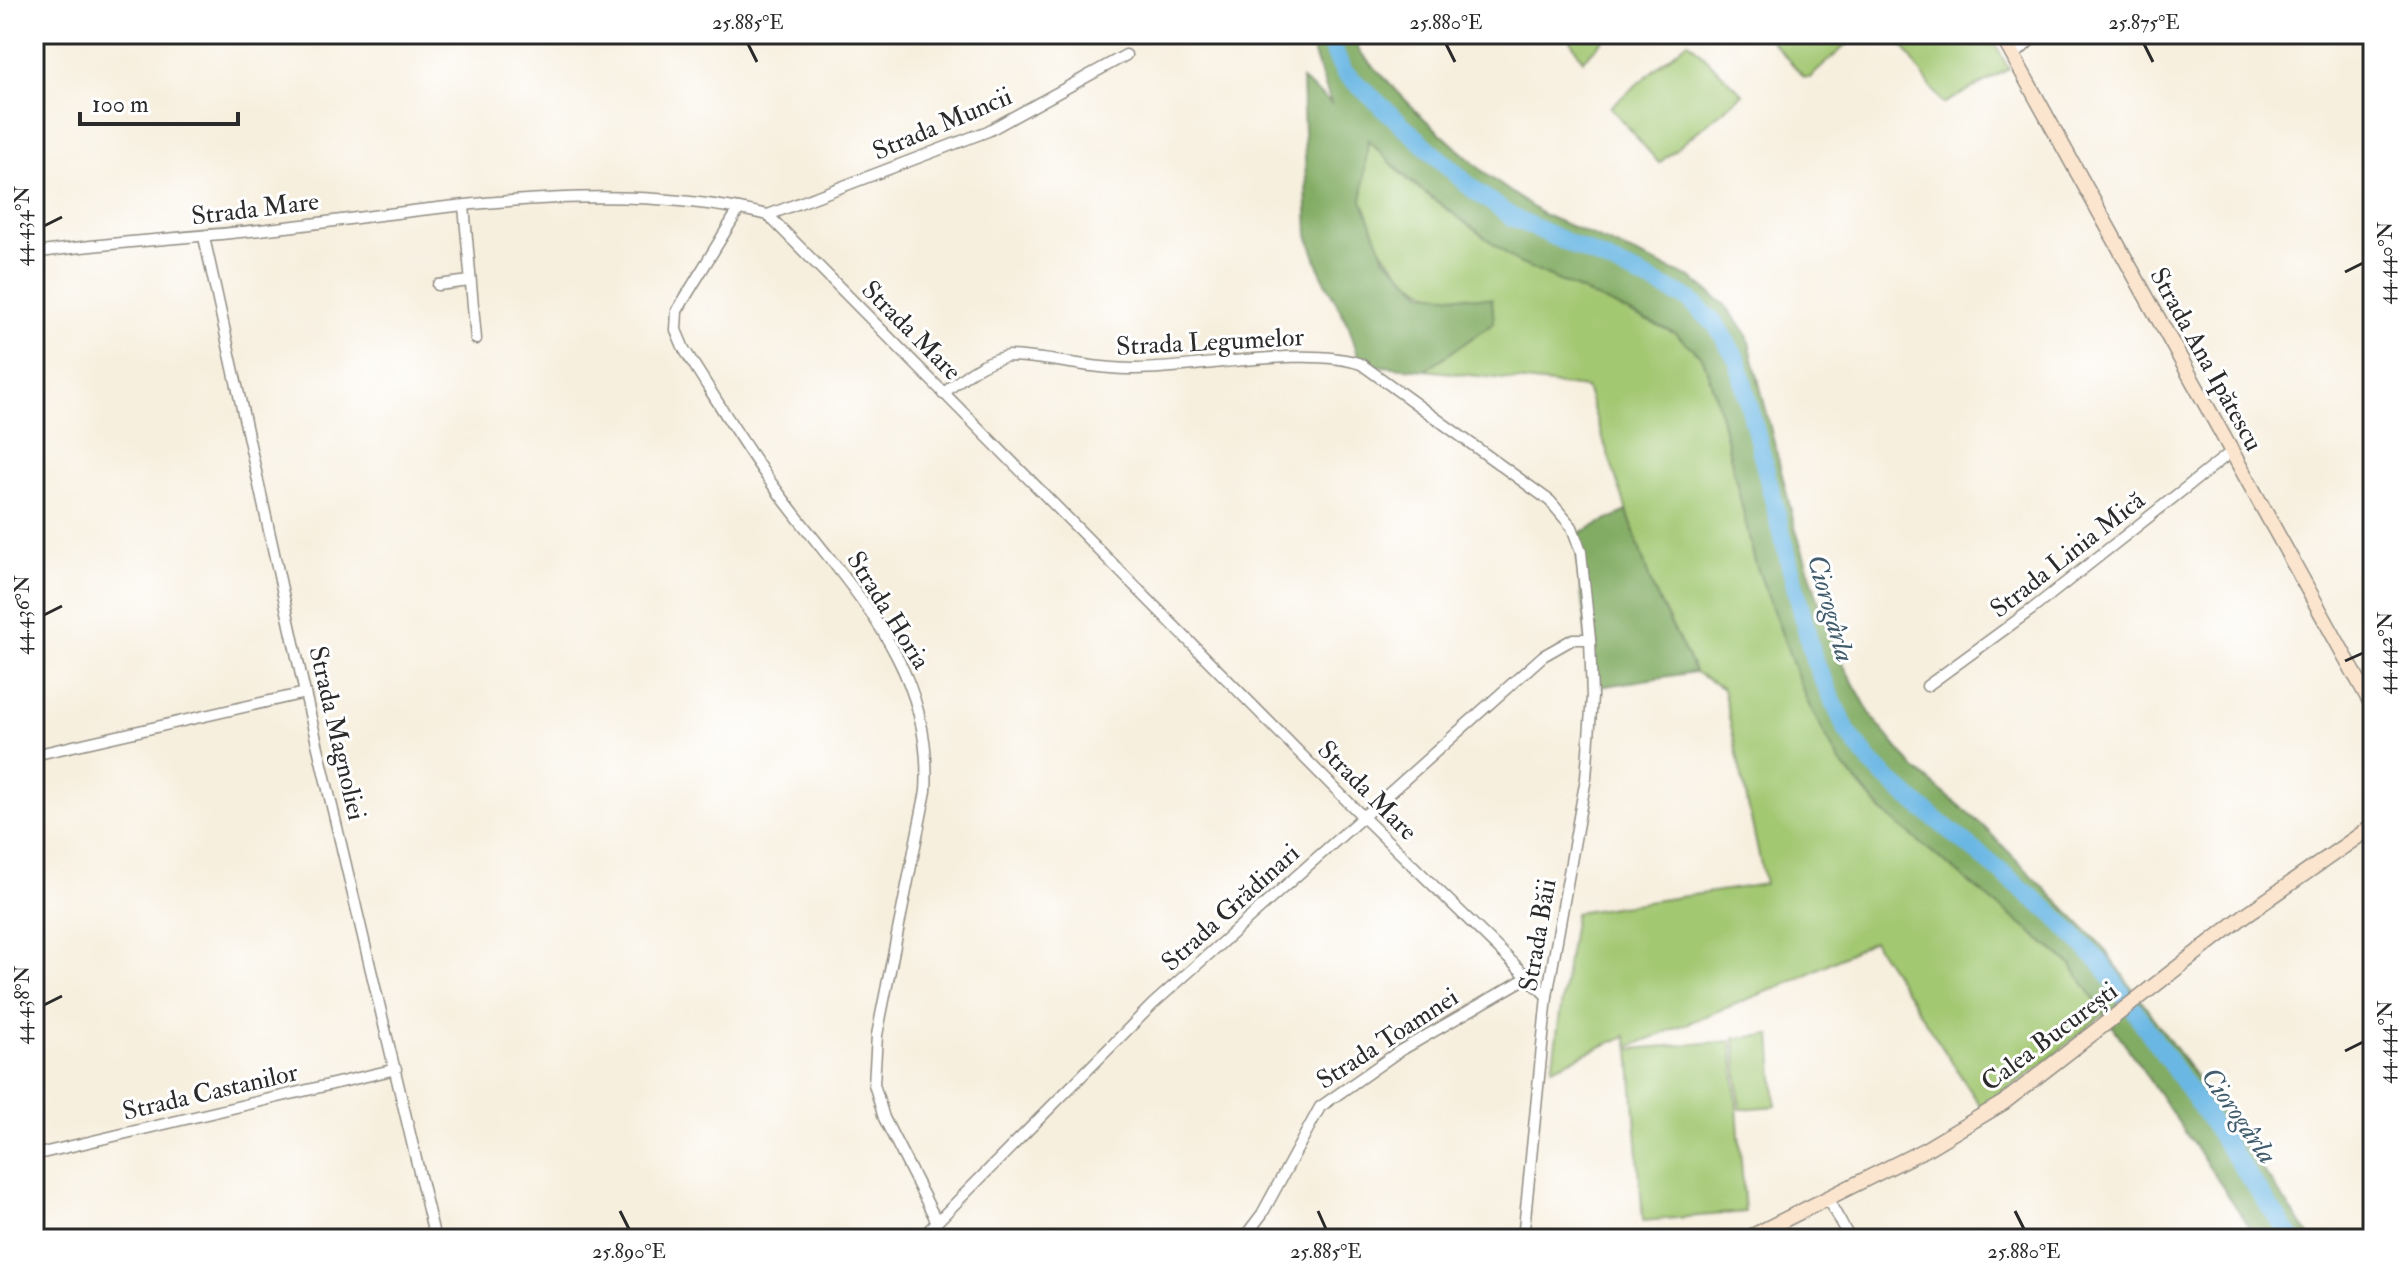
<svg xmlns="http://www.w3.org/2000/svg" width="2407" height="1273" viewBox="0 0 2407 1273" font-family="'IM FELL Double Pica',serif">
	<style>
		.green { fill: #a3c872; stroke: #677a4e; stroke-width: 2 }
		.forest { fill: #82ac64; stroke: #566c48; stroke-width: 2 }
		.lines { fill: none; stroke-linecap: round; stroke-linejoin: round }
		.river { stroke: #6bb7e4; stroke-width: 18 }
		.street-casing { stroke: #918d84; stroke-width: 13 }
		.secondary-casing { stroke: #918d84; stroke-width: 17 }
		.street { stroke: #fff; stroke-width: 10 }
		.secondary { stroke: #fbe5cf; stroke-width: 14 }
		.ticks { fill: none; stroke: #2b2b2b; stroke-width: 3 }
		.labels { text-anchor: middle; stroke-width: 6; stroke-linejoin: round; paint-order: stroke }
		.street-label { font-size: 26px; fill: #2b2b2b; stroke: #fff }
		.water-label { font-size: 28px; font-style: italic; fill: #415c6c; stroke: #fff }
		.neatline { fill: none; stroke: #2b2b2b; stroke-width: 3 }
		.ticks-label { font-size: 20px; text-anchor: middle; fill: #2b2b2b }
	</style>
	<rect width="100%" height="100%" fill="#fff"/>
	<filter id="ink" filterUnits="userSpaceOnUse"><feTurbulence type="fractalNoise" baseFrequency=".0125" numOctaves="2"/><feDisplacementMap in="SourceGraphic" scale="16" xChannelSelector="R" yChannelSelector="G"/><feConvolveMatrix kernelMatrix="1 2 1 2 8 2 1 2 1" color-interpolation-filters="sRGB"/></filter>
	<filter id="wash" filterUnits="userSpaceOnUse"><feTurbulence type="fractalNoise" baseFrequency=".006" numOctaves="4" result="noise"/><feDisplacementMap in="SourceGraphic" scale="32" xChannelSelector="R" yChannelSelector="G"/><feGaussianBlur stdDeviation="1.8" result="paint"/><feColorMatrix in="noise" values="0 0 0 0 0 0 0 0 0 0 0 0 0 0 0 0 0 1.4 0 .05"/><feComposite in="paint" operator="in"/></filter>
	<g filter="url(#wash)">
		<rect width="100%" height="100%" fill="#f7efde"/>
		<g class="green">
			<polygon points="1566,34 1610,34 1583,60"/>
			<polygon points="1765,34 1858,34 1810,78 1804,77"/>
			<polygon points="1894,34 1989,34 2009,69 1943,104"/>
			<polygon points="1688,41 1743,94 1659,163 1610,107"/>
			<path d="M1368 140 1409 181 1519 263 1675 333 1703 358 1718 404 1755 562 1807 701 1839 761 1884 813 2071 965 2105 1013 2043 1064 1981 1107 1873 941 1798 979 1629 1047 1626 1036 1552 1068 1575 913 1765 884 1723 689 1695 672 1653 589 1586 388 1425 370 1494 323C1430 296 1380 277 1362 202 1358 184 1366 158 1368 140Z"/>
			<polygon points="1771,1035 1776,1106 1740,1109 1735,1038"/>
			<polygon points="1732,1041 1745,1212 1643,1221 1630,1049"/>
		</g>
		<g class="forest">
			<polygon points="1307,34 1354,34 1359,51 1417,112 1488,176 1542,214 1693,279 1725,305 1747,334 1795,527 1820,605 1844,666 1872,717 1914,768 1982,825 2101,945 2312,1239 2258,1239 2071,965 1884,813 1839,761 1807,701 1755,562 1718,404 1703,358 1675,333 1519,263 1409,180 1368,140 1362,200 1385,258 1424,293 1492,299 1494,323 1425,370 1361,364 1349,327 1322,275 1308,235 1302,80 1331,103"/>
			<polygon points="1627,511 1653,589 1695,672 1592,688 1575,535"/>
		</g>
		<g class="lines">
			<polyline class="river" points="1325,34 1344,72 1475,191 1512,217 1689,299 1716,325 1738,361 1814,660 1848,733 1872,764 1900,790 2053,914 2102,964 2292,1239"/>
		</g>
	</g>
	<g filter="url(#ink)">
		<g class="lines">
			<defs>
				<g id="street">
					<polyline points="2014,56 2037,34"/>
					<polyline points="464,206 476,339"/>
					<path d="M739 209 677 311 676 330 684 349C715 397 744 447 778 492 848 587 934 663 926 791L877 1035 874 1084 884 1118 937 1222"/>
					<polyline points="768,215 988,131 1126,55"/>
					<polyline points="204,237 305,693 435,1239"/>
					<path d="M34 253C114 241 196 238 277 228 438 209 606 177 768 215L1363 817 1547 996"/>
					<polyline points="438,285 470,281"/>
					<path d="M943 394C964 376 981 362 1008 356 1051 357 1093 370 1136 369 1198 369 1307 345 1361 364L1550 501 1572 527 1581 552 1590 639 1592 697 1586 778 1547 996 1523 1239"/>
					<polyline points="1927,686 2031,610 2231,452"/>
					<polyline points="34,755 305,693"/>
					<polyline points="34,1155 396,1069"/>
					<polyline points="1827,1198 1850,1239"/>
					<polyline points="920,1239 1153,1004 1543,656 1573,639 1590,639"/>
					<polyline points="1243,1239 1262,1214 1320,1107 1398,1052 1528,977"/>
				</g>
				<g id="secondary">
					<polyline points="2001,34 2373,707"/>
					<polyline points="1746,1239 1926,1149 2003,1103 2244,916 2373,826"/>
				</g>
			</defs>
			<use href="#street" class="street-casing"/>
			<use href="#secondary" class="secondary-casing"/>
			<use href="#street" class="street"/>
			<use href="#secondary" class="secondary"/>
		</g>
	</g>
	<path class="ticks" d="M748 44 757 62M1446 44 1455 62M2144 44 2153 62M44 226 62 217M2345 272 2363 263M44 615 62 606M2345 661 2363 653M44 1005 62 996M2345 1051 2363 1042M620 1211 629 1229M1318 1211 1326 1229M2015 1211 2024 1229"/>
	<g class="labels">
		<g class="street-label">
			<text transform="translate(942 123) rotate(-23)" y="9">Strada Muncii</text>
			<text transform="translate(255 208) rotate(-7)" y="9">Strada Mare</text>
			<text transform="translate(912 330) rotate(45)" y="9">Strada Mare</text>
			<text transform="translate(1210 341) rotate(-3)" y="9">Strada Legumelor</text>
			<text transform="translate(2207 359) rotate(61)" y="9">Strada Ana Ipătescu</text>
			<text transform="translate(2067 554) rotate(-38)" y="9">Strada Linia Mică</text>
			<text transform="translate(889 610) rotate(58)" y="9">Strada Horia</text>
			<text transform="translate(338 733) rotate(77)" y="9">Strada Magnoliei</text>
			<text transform="translate(1368 790) rotate(45)" y="9">Strada Mare</text>
			<text transform="translate(1230 907) rotate(-42)" y="9">Strada Grădinari</text>
			<text transform="translate(1537 935) rotate(-80)" y="9">Strada Băii</text>
			<text transform="translate(2049 1036) rotate(-37)" y="9">Calea București</text>
			<text transform="translate(1387 1038) rotate(-33)" y="9">Strada Toamnei</text>
			<text transform="translate(210 1091) rotate(-13)" y="9">Strada Castanilor</text>
		</g>
		<g class="water-label">
			<text transform="translate(1832 608) rotate(74)" y="10">Ciorogârla</text>
			<text transform="translate(2240 1115) rotate(55)" y="10">Ciorogârla</text>
		</g>
	</g>
	<rect width="2407" height="1273" fill="none" stroke="#fff" stroke-width="88"/>
	<path d="M80 112v12h158v-12" fill="none" stroke="#2b2b2b" stroke-width="4"/>
	<text x="92" y="112" font-size="24" fill="#2b2b2b" stroke="#ffffff" stroke-width="6" paint-order="stroke">100 m</text>
	<rect x="44" y="44" width="2319" height="1185" class="neatline"/>
	<g class="ticks-label">
		<text x="748" y="29">25.885°E</text>
		<text x="1446" y="29">25.880°E</text>
		<text x="2144" y="29">25.875°E</text>
		<text transform="translate(22 226) rotate(-90)" y="7">44.434°N</text>
		<text transform="translate(2385 263) rotate(-90)" y="7">44.440°N</text>
		<text transform="translate(22 615) rotate(-90)" y="7">44.436°N</text>
		<text transform="translate(2385 653) rotate(-90)" y="7">44.442°N</text>
		<text transform="translate(22 1005) rotate(-90)" y="7">44.438°N</text>
		<text transform="translate(2385 1042) rotate(-90)" y="7">44.444°N</text>
		<text x="629" y="1258">25.890°E</text>
		<text x="1326" y="1258">25.885°E</text>
		<text x="2024" y="1258">25.880°E</text>
	</g>
</svg>
